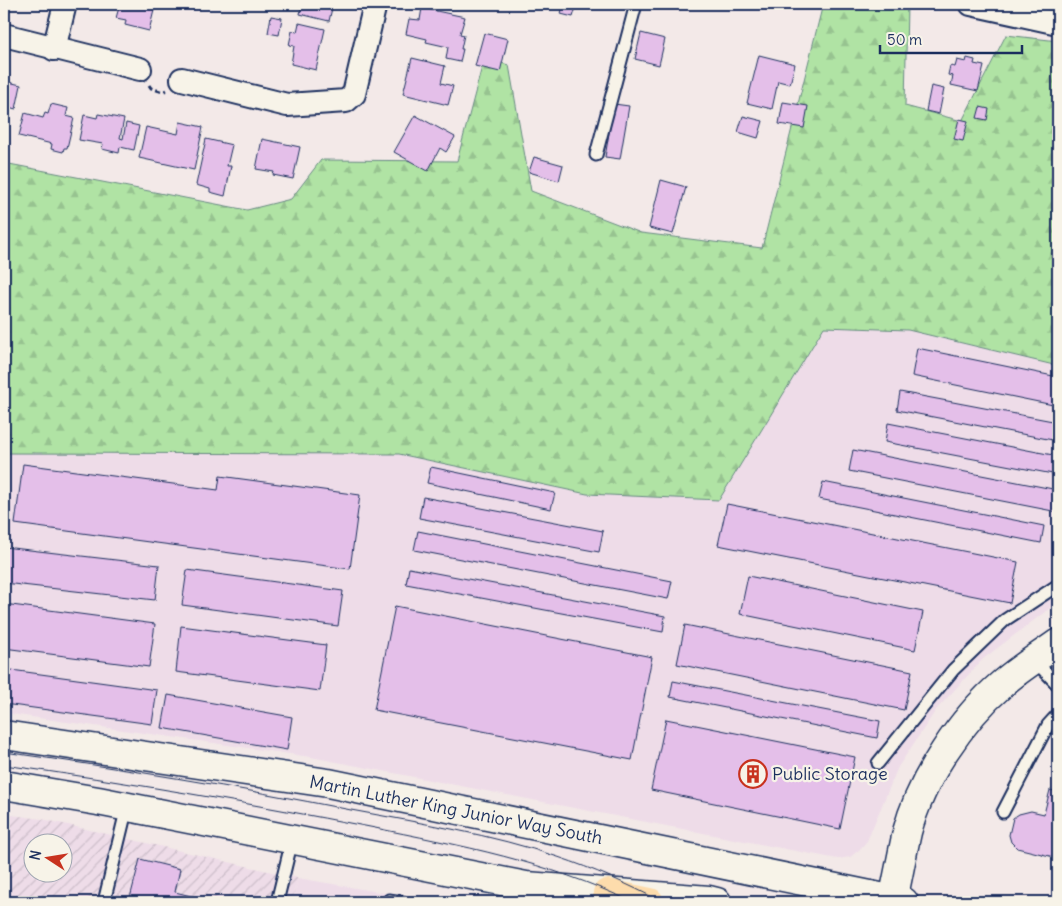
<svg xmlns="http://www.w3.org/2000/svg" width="1062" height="906" viewBox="0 0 1062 906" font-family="Delius,sans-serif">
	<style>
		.built { fill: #eedce8 }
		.industrial { fill: url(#industrial-furrows); fill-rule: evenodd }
		.forest { fill: url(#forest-firs); stroke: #668981 }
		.building { fill: #e4bfe9; stroke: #1b2f5e }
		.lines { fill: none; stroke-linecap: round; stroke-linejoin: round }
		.service-casing { stroke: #1b2f5e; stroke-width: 15 }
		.minor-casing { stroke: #1b2f5e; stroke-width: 26 }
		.tertiary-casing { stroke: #1b2f5e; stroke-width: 31 }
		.secondary-casing { stroke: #1b2f5e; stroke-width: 31 }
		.trunk-casing { stroke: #1b2f5e; stroke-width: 31 }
		.path { stroke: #1b2f5e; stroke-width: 3; stroke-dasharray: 5 4; stroke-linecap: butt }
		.service { stroke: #f7f3e8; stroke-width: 11 }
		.minor { stroke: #f7f3e8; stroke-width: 22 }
		.tertiary { stroke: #f7f3e8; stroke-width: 28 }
		.secondary { stroke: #f7f3e8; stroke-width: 28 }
		.trunk { stroke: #fddcac; stroke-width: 28 }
		.tram { stroke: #1b2f5e; stroke-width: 1 }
		.labels { text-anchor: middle; stroke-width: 4.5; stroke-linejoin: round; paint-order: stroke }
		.poi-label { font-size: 18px; fill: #1b2f5e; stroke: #f7f3e8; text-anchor: start }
		.street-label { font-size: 18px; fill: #1b2f5e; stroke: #f7f3e8 }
	</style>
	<defs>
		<pattern id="industrial-furrows" width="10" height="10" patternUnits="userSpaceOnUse" patternTransform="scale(1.25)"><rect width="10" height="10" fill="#eedce8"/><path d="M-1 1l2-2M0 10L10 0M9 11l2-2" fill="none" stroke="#ccbdc9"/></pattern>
		<pattern id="forest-firs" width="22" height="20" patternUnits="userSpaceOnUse" patternTransform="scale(1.25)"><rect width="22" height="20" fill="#b0e3a4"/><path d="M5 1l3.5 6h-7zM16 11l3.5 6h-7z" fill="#97c390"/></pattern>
	</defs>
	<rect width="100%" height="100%" fill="#f3e9e8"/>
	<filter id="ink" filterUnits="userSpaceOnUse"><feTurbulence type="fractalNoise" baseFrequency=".02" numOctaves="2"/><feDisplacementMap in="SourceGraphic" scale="10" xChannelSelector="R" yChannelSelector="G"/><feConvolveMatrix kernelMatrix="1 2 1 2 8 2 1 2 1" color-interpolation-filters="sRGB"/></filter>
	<g filter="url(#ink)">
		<g class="built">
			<polygon points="824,327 908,330 1058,366 1058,602 983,659 936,710 898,767 867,841 859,850 850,857 838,859 827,857 311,757 4,713 4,453 399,454 587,494 719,500"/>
			<polygon points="298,878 436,902 292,902"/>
		</g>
		<path class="industrial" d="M4 814 42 819 298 878 292 902H4ZM32 844H62V874H32Z"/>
		<polygon class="forest" points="823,4 907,4 905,106 962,121 1006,35 1058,41 1058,366 908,330 824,327 719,500 587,494 399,454 4,453 4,163 247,210 291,199 321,160 457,161 484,59 509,65 531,191 641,233 762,248"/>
		<g class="building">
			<polygon points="120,4 148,4 155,6 149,31 125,25 126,20 116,18"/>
			<polygon points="302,4 333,4 329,21 300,14"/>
			<polygon points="563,4 577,4 573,17 561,14"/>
			<polygon points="579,4 594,4 592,9"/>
			<polygon points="422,8 465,17 460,34 464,35 461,49 463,49 460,62 446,59 448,47 426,42 427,39 406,34 409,19 420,20"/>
			<polygon points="271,16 282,18 279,35 268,33"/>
			<polygon points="299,23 325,29 316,70 291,64 294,46 289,45 292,31 297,32"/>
			<polygon points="484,33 508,39 500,72 475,66"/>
			<polygon points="641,33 665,39 659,65 635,59"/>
			<polygon points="759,55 795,64 790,84 778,81 772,109 747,103"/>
			<polygon points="412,58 445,66 441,83 453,86 448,105 403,94"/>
			<polygon points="967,58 975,60 974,64 984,66 978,91 951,85 953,76 948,75 950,66 955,67 957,60 966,62"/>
			<polygon points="4,81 21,85 16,109 4,106"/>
			<polygon points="931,86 944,89 939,114 926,111"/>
			<polygon points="783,102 808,106 804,128 779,124"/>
			<polygon points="51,104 68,108 66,116 74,118 67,148 64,148 63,152 51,149 52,144 19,136 25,113 43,118 45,113 48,114"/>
			<polygon points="614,104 629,106 620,159 605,157"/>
			<polygon points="980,107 989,109 987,120 977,118"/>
			<polygon points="98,114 124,119 120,138 123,139 126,123 139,126 134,150 120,147 119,153 102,149 103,144 79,140 84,115 97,118"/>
			<polygon points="415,115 455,137 446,152 440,148 428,171 394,152"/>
			<polygon points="743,116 763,121 758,138 738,132"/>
			<polygon points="959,119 968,121 963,141 954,139"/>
			<polygon points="180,122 203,127 194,170 139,158 146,127 178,134"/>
			<polygon points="206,139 232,145 227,166 231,166 225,196 210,192 210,189 196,185"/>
			<polygon points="262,139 300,147 293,179 273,175 274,172 256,169"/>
			<polygon points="534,157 563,165 559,181 529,172"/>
			<polygon points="661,180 686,187 673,234 649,228"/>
			<polygon points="917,348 1058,377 1058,406 912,376"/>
			<polygon points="900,392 1058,422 1058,441 897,410"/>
			<polygon points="888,423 1058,456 1058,475 885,442"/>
			<polygon points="853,450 1058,490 1058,512 849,471"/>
			<polygon points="23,464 218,490 220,476 360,495 350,569 15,524"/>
			<polygon points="431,467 555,493 551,509 427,483"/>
			<polygon points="823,482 1044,526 1041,543 819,499"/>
			<polygon points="423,497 603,531 599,552 419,518"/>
			<polygon points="727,504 1018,562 1010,603 718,545"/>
			<polygon points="418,531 672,581 668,599 414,550"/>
			<polygon points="4,547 159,565 155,600 4,583"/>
			<polygon points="409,568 665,616 663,632 406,584"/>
			<polygon points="187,570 343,591 338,626 182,605"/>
			<polygon points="748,576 923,612 915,650 740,614"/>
			<polygon points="4,604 155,624 149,667 4,648"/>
			<polygon points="395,606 652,657 632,760 374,710"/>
			<polygon points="685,625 912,671 904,710 677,664"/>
			<polygon points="181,626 326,645 320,691 176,672"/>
			<polygon points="4,669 157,690 152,724 4,704"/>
			<polygon points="673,681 880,721 877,738 670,697"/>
			<polygon points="168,695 292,717 287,750 162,728"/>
			<polygon points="666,719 855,757 840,829 651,790"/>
			<polygon points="1050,790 1058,792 1058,790 1058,858 1017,848 1011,842 1009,835 1013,818 1019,814 1031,811 1044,814"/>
			<polygon points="140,859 180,869 175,892 215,902 129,902"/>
		</g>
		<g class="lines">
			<defs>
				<g id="service">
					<polyline points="596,155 636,4"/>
					<polyline points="1034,660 1058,685"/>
					<polyline points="878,763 953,670 1005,620 1058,585"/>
					<polyline points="1003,812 1048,725 1058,714"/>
					<polyline points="389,900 402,902"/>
					<polyline points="104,902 127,807"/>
					<polyline points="277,902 292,840"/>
				</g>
				<g id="minor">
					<polyline points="971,4 1058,23"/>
					<polyline points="4,35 140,69"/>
					<polyline points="54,49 65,4"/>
					<polyline points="182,79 287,105 346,101 354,94 375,4"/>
				</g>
				<path id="tertiary" d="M893 900C898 877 902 855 907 832 921 779 961 719 1003 683 1020 668 1040 656 1058 643"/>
				<g id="secondary">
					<polyline points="4,735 328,783 904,902"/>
					<polyline points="4,785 98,801 526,886 709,900 717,902"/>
				</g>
				<polyline id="trunk" points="607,893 650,902"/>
			</defs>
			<use href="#service" class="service-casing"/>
			<use href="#minor" class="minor-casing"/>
			<use href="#tertiary" class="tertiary-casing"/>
			<use href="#secondary" class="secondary-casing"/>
			<use href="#trunk" class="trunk-casing"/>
			<polyline class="path" points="149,85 151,88 163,92 167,90"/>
			<use href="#service" class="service"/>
			<use href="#minor" class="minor"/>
			<use href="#tertiary" class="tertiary"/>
			<use href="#secondary" class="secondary"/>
			<use href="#trunk" class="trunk"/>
			<g class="tram">
				<path d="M4 752C120 768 236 787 351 810 420 823 491 834 558 857 594 869 628 884 662 902"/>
				<path d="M4 765C127 782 249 803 370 827 460 845 549 862 632 902"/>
			</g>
		</g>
	</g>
	<defs>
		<symbol id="building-ring" viewBox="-11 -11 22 22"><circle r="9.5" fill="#f7f3e8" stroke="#c8321e" stroke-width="1.5"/><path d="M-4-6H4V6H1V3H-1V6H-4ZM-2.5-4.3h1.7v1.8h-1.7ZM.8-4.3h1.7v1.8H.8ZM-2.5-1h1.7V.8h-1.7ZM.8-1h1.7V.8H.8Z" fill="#c8321e"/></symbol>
	</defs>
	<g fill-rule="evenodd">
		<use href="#building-ring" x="737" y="758" width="32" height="32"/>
	</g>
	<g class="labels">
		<g class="poi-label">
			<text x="772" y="780">Public Storage</text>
		</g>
		<g class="street-label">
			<text transform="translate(456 810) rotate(11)" y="6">Martin Luther King Junior Way South</text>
		</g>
	</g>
	<rect width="1062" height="906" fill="none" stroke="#f7f3e8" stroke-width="20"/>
	<rect x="10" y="10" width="1042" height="886" fill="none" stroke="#1b2f5e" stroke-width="2" filter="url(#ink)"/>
	<g transform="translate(48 858) rotate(282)"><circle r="24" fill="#f7f3e8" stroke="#9fa5b1"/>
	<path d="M0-4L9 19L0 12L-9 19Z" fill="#c8321e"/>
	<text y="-8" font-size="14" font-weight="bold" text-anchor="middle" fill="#1b2f5e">N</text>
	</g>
	<path d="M880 45v8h142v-8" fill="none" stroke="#1b2f5e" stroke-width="2.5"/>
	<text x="887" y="45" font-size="15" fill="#1b2f5e" stroke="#f7f3e8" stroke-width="4" paint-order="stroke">50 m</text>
</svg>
